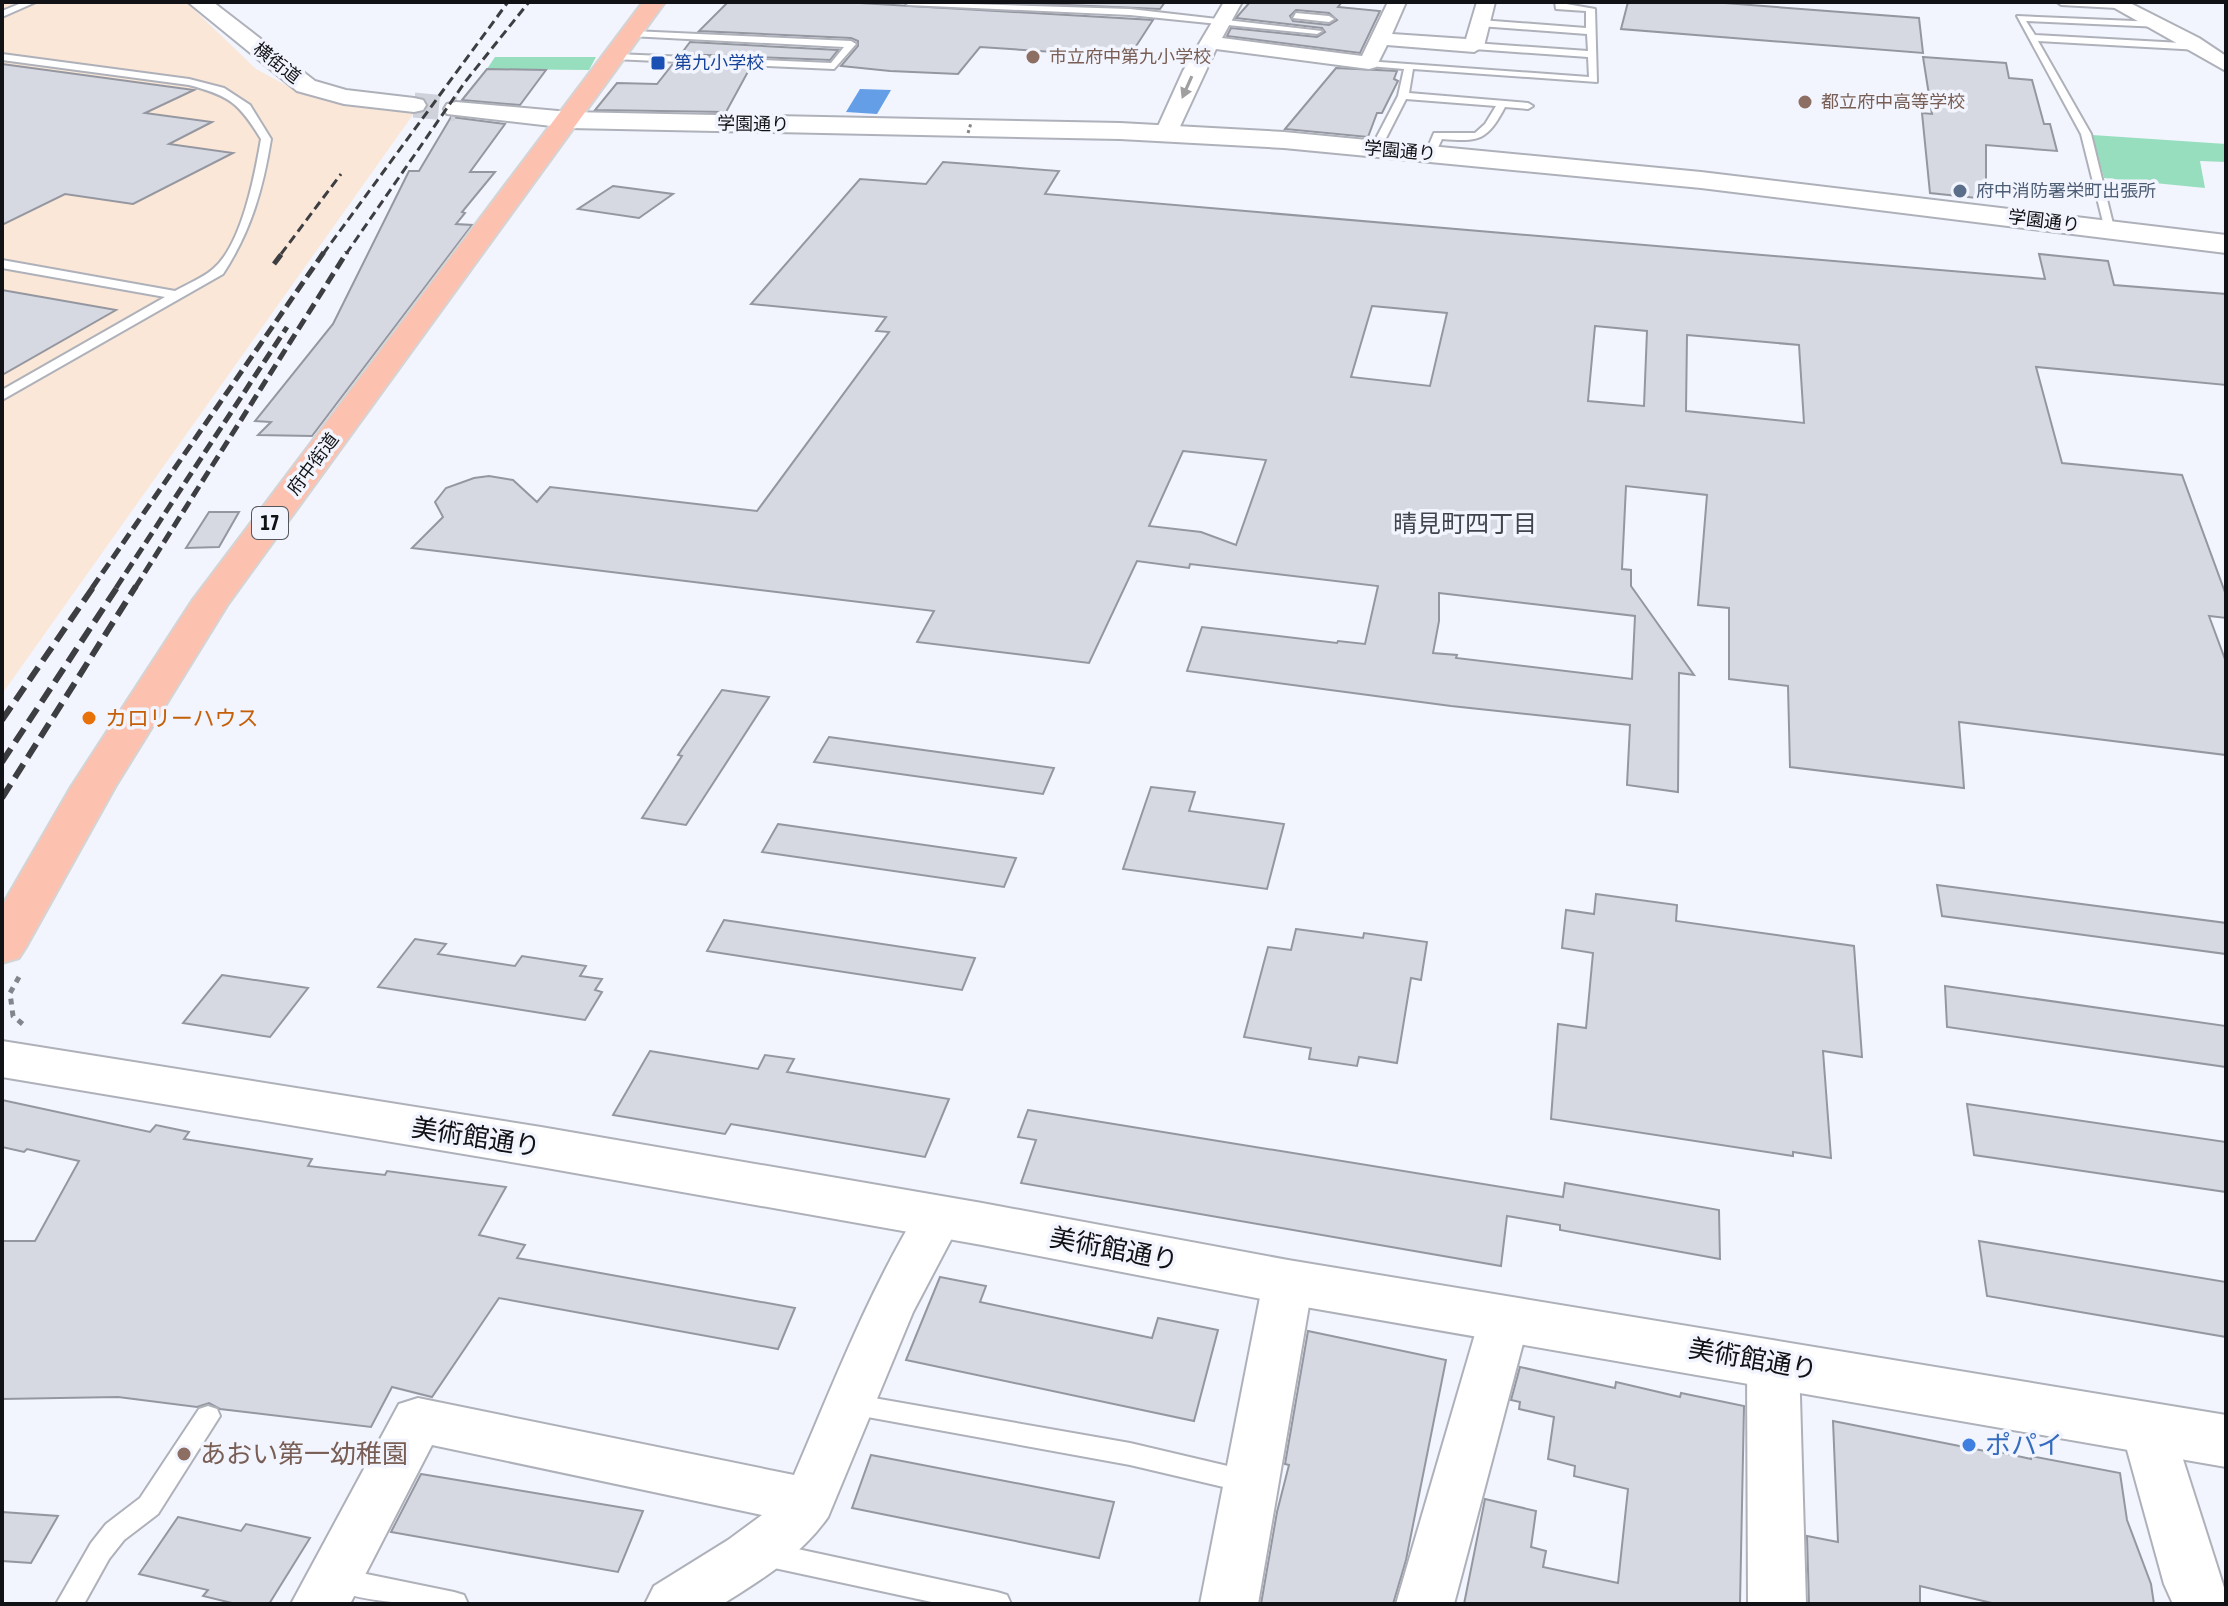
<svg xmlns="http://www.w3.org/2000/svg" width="2228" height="1606" viewBox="0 0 2228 1606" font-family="'Asap Condensed','Noto Sans JP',sans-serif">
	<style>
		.industrial { fill: #fae7d7 }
		.green { fill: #96debe }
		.water { fill: #649ee7 }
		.building { fill: #d6d9e2; stroke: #9597a0; stroke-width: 2; fill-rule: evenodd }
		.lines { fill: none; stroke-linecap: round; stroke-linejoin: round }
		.tertiary-tunnel { stroke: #d0d2db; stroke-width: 25; stroke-dasharray: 25 13; stroke-linecap: butt }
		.service-casing { stroke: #aeb1b9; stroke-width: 4 }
		.minor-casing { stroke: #aeb1b9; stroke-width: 4 }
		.tertiary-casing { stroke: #aeb1b9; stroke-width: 4 }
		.primary-casing { stroke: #d4d4d5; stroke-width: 4 }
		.path { stroke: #83858c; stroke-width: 5; stroke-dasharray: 6 6; stroke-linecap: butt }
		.service { fill: #fff; fill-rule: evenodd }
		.minor { fill: #fff; fill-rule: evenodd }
		.tertiary { fill: #fff; fill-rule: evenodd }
		.primary { fill: #fdc1b0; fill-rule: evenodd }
		.rail-far2 { stroke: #3d3e42; stroke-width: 3; stroke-dasharray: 9 5; stroke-linecap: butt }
		.rail-far1 { stroke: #3d3e42; stroke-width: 5; stroke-dasharray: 12 6; stroke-linecap: butt }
		.rail { stroke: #3d3e42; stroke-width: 6; stroke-dasharray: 16 8; stroke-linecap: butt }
		.path-bridge { stroke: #83858c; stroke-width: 3; stroke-dasharray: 3 3; stroke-linecap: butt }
		.oneway { fill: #a0a0a1 }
		.education-dot { fill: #8d6e63; stroke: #f2f4fe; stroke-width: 3 }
		.transit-dot { fill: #1a4fb4; stroke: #f2f4fe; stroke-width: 3 }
		.service-dot { fill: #5c6f8a; stroke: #f2f4fe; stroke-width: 3 }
		.food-dot { fill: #e8710a; stroke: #f2f4fe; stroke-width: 3 }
		.shop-dot { fill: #3f7fe0; stroke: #f2f4fe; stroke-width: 3 }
		.labels { text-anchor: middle; stroke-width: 7; stroke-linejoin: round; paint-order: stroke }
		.far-education-label { font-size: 18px; fill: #785e54; stroke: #f2f4fe; text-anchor: start }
		.far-street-label { font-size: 18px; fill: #111215; stroke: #f2f4fe }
		.far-transit-label { font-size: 18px; fill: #164399; stroke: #f2f4fe; text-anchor: start }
		.far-service-label { font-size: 18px; fill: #4e5e75; stroke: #f2f4fe; text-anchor: start }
		.shield { fill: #f2f4fe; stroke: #54565b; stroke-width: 2 }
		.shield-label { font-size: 20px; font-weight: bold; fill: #111215 }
		.food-label { font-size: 22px; fill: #c56008; stroke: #f2f4fe; text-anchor: start }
		.neighbourhood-label { font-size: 24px; fill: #42444c; stroke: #f2f4fe }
		.near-street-label { font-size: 26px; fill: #111215; stroke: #f2f4fe }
		.near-shop-label { font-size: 26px; fill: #366cbe; stroke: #f2f4fe; text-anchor: start }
		.near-education-label { font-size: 26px; fill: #785e54; stroke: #f2f4fe; text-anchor: start }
	</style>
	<rect width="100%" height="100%" fill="#f2f4fe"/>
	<polygon class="industrial" points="2,2 186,2 256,69 295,90 320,97 417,109 2,694"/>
	<g class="green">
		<polygon points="495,57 596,57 589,70 487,69"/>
		<polygon points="2092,135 2226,144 2226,162 2200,161 2205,188 2104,178"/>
	</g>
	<polygon class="water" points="860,89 891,90 877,114 846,112"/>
	<g class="building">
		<polygon points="728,2 842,2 1153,20 1129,57 980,47 958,74 890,71 841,66 858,46 858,41 851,38 699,31"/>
		<polygon points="1001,2 1165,2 1160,9"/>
		<path d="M1250 2H1342L1338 7 1380 11 1360 53 1227 36 1231 28 1317 37 1325 32 1322 28 1236 18ZM1296 10 1329 13 1337 20 1329 25 1293 21 1290 16Z"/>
		<polygon points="1628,2 1711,2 1919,18 1923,53 1621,29"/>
		<polygon points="690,42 838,50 830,60 681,54"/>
		<polygon points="1923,57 2006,63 2009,78 2032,80 2044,124 2050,124 2057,151 1986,145 1986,199 1930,193 1922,113 1932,114"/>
		<polygon points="2,64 194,90 145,113 212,122 169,144 233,153 133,204 65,194 2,225"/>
		<polygon points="672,65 750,68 726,112 595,110 617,83 657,84"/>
		<polygon points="1336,68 1397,71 1394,79 1398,81 1382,113 1377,113 1368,137 1285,129"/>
		<polygon points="487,69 546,70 520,105 462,100"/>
		<polygon points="451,117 505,124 470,172 495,172 462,212 465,213 456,224 472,225 312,436 258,435 271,422 255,421 333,324 409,171 419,171"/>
		<path d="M943 162 1059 171 1045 194 2045 279 2039 254 2108 261 2114 285 2226 294V385L2036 367 2062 463 2182 475 2226 595V618L2209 616 2226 662V755L1959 722 1964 788 1790 767 1788 686 1729 679V608L1698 605 1707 495 1626 486 1622 569 1631 570V586L1694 675 1679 673 1678 792 1627 785 1630 725 1451 706 1187 671 1202 627 1337 643 1338 641 1365 644 1378 586 1190 564 1189 568 1137 561 1089 663 917 642 934 611 412 548 443 517 435 502 446 488 474 478 489 476 513 480 537 502 550 487 757 511 889 332 876 331 886 317 751 304 860 179 926 184ZM1372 306 1447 313 1430 386 1351 377ZM1595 326 1647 331 1644 406 1588 401ZM1687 335 1799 345 1804 423 1686 411ZM1183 451 1266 460 1236 545 1201 532 1149 526ZM1439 593 1635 616 1632 679 1456 658 1457 655 1433 653 1439 621Z"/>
		<polygon points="613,186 673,194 639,218 578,209"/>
		<polygon points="2,290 116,310 2,375"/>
		<polygon points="209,512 239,512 219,547 186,548"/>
		<polygon points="722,690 769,697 686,825 642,818 682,756 678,755"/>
		<polygon points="829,737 1054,768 1043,794 814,762"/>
		<polygon points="1151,787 1195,792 1189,811 1284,824 1267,889 1123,869"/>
		<polygon points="778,824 1016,858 1004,887 762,852"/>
		<polygon points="1937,885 2226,923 2226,954 1942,916"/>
		<polygon points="1596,894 1677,905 1676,921 1854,946 1862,1057 1823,1051 1831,1158 1793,1152 1793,1156 1551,1119 1558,1024 1586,1028 1593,953 1562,948 1566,910 1594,914"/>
		<polygon points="724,920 975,958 962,990 707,951"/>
		<polygon points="1296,929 1363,938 1364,933 1427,942 1421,980 1411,978 1397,1063 1359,1057 1357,1066 1309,1059 1311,1048 1244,1037 1268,947 1291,950"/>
		<polygon points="415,939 446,944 438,954 515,966 522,956 586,966 580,976 602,979 595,990 602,992 585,1020 378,987"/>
		<polygon points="222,975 308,988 270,1037 183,1023"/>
		<polygon points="1945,986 2226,1026 2226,1067 1947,1027"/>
		<polygon points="650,1051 758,1069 765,1055 794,1059 787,1072 949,1099 925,1157 731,1124 725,1134 613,1115"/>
		<polygon points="2,1100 150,1132 156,1125 189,1132 184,1139 312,1159 308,1166 385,1175 387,1171 506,1187 479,1235 525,1245 517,1258 795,1308 778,1349 499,1298 432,1397 392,1387 371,1427 220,1409 209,1403 197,1407 118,1397 2,1399 2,1241 35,1241 79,1161 27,1149 24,1152 2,1147"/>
		<polygon points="1967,1104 2226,1142 2226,1192 1974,1155"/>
		<polygon points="1028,1110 1563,1197 1565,1183 1719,1210 1720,1259 1560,1230 1560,1225 1507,1216 1501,1266 1021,1183 1036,1140 1018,1137"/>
		<polygon points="1979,1241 2226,1282 2226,1337 1987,1296"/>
		<polygon points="940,1277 986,1286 980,1302 1152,1338 1158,1318 1218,1330 1194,1421 906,1360"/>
		<polygon points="1308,1331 1446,1360 1406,1560 1393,1604 1261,1604 1277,1512 1289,1465 1285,1464"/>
		<polygon points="1520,1367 1615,1388 1616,1382 1680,1397 1681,1393 1744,1406 1740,1604 1464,1604 1485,1499 1536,1511 1531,1547 1546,1551 1543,1567 1618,1583 1628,1489 1574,1476 1575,1466 1548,1459 1554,1417 1519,1409 1520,1402 1511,1400"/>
		<polygon points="1833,1421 1990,1452 1990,1450 2031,1459 2031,1456 2120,1473 2127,1520 2151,1584 2154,1604 1996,1604 1920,1586 1920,1604 1809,1604 1807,1536 1838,1542"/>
		<polygon points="871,1455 1114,1502 1099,1558 852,1508"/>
		<polygon points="421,1474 643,1511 618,1572 391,1532"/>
		<polygon points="2,1512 58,1516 31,1563 2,1561"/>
		<polygon points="178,1517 241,1531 246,1524 310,1538 269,1604 236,1604 203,1596 208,1590 139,1574"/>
	</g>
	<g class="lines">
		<polyline class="tertiary-tunnel" points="414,105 456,109"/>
		<defs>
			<g id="service">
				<polygon points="24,2 36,2 2,17 2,11"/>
				<polygon points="904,2 1130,9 1322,31 1317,34 1130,15 908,5"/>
				<path d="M1555 2 1595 9 1597 82 1413 69 1409 93 1528 103 1533 106 1528 109 1505 107C1487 141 1479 142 1442 139L1435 154 1430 157 1425 154 1434 133H1475L1485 124 1496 106 1406 99 1381 148 1372 150 1371 148 1398 96 1404 69 1369 66 1366 65V61L1589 77 1588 57 1474 49 1469 46 1474 43 1588 51 1587 34 1480 26 1475 23 1480 20 1586 28V11L1556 9Z"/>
				<polygon points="2057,2 2111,2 2122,5 2117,8 2061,5"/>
				<polygon points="1296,13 1329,16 1334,19 1329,22 1293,18"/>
				<polygon points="2017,16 2158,22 2161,27 2026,21 2035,35 2200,44 2205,47 2200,50 2038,41 2091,134 2115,232 2105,230 2081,134"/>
				<polygon points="633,31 851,41 856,44 834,69 613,59 613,55 616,54 831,63 844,47 630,36 628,34"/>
				<path d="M2 54 189 79 224 88 250 105 271 139C263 189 251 231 223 274L2 400V390L165 297 2 268V260L175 291C187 284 203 278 213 269 242 245 255 174 261 139 239 103 230 96 189 85L2 60Z"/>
				<polygon points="851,1394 1130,1443 1249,1471 1258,1474 1262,1482 1258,1490 1249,1493 1130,1465 851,1414 842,1411 839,1404 842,1397"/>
				<polygon points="208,1406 217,1409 220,1416 158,1514 124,1540 109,1559 84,1604 56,1604 91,1543 106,1524 140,1498 199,1409"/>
				<polygon points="765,1542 997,1592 1007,1595 1011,1604 941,1604 765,1566 756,1562 752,1554 756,1546"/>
				<path d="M337 1568 454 1592 464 1595 468 1604C420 1604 373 1605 328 1588L324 1580 328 1572Z"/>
			</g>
			<g id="minor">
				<polygon points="1224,2 1242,2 1222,38 1362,56 1388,2 1406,2 1392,34 1466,39 1477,2 1495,2 1484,46 1474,52 1387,45 1376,67 1369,69 1216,49 1177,133 1166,140 1158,138 1155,133 1183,71"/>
				<polygon points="2104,2 2128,2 2199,38 2226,56 2226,71"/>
				<path d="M939 1199 956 1204 963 1217 913 1312 828 1517C803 1553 766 1577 729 1600L723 1604H645L654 1586 728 1540 762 1515 432 1445 350 1604H291L399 1404 418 1398 794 1475C834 1382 869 1290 922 1204Z"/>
				<polygon points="1288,1263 1305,1268 1313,1282 1258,1604 1200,1604 1263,1282 1271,1268"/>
				<polygon points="1505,1297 1523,1303 1530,1317 1454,1604 1396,1604 1480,1317 1487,1303"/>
				<polygon points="1773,1341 1791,1347 1799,1362 1806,1604 1748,1604 1747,1362 1755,1347"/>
				<polygon points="2147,1406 2166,1412 2173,1428 2226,1594 2226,1604 2173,1604 2164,1584 2121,1428 2128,1412"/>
			</g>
			<g id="tertiary">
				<polygon points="188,2 213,2 315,81 346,90 414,98 423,100 426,105 423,110 414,112 344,104 297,91"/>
				<polygon points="456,102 569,112 1120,123 1284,132 1701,172 2226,235 2226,253 1701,188 1284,148 1120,139 569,128 447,114 444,109 447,104"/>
				<polygon points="2,1041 541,1127 982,1203 1288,1260 2226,1415 2226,1467 1288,1304 982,1245 541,1167 2,1077"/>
			</g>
			<polygon id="primary" points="643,2 665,2 228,604 115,787 26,947 19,958 2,963 2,906 71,787 192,601"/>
		</defs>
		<use href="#service" class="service-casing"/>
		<use href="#minor" class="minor-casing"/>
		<use href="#tertiary" class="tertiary-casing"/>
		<use href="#primary" class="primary-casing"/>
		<polyline class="path" points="19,977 10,993 13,1016 25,1026"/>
		<use href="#service" class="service"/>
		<use href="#minor" class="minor"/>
		<use href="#tertiary" class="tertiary"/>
		<use href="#primary" class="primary"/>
		<g class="rail-far2">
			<polyline points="281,254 341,174"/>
			<polyline points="323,254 508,2"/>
			<polyline points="346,254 465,82 529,2"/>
		</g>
		<g class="rail-far1">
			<polyline points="274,264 283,252"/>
			<polyline points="92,588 324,252"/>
			<polyline points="116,588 287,327"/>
			<polyline points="135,588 347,252"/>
		</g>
		<g class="rail">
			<polyline points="2,720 94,586"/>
			<polyline points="2,762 118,586"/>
			<polyline points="2,798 136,586"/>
		</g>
		<polyline class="path-bridge" points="968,133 971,123"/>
	</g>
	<defs><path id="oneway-solid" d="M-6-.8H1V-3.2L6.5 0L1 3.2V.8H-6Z" transform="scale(2)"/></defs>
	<use class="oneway" href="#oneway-solid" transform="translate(1187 87) rotate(114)"/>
	<g class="education-dot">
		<circle cx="1033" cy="57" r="8"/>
		<circle cx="1805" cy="102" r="8"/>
		<circle cx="184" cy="1454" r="8"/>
	</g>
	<rect class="transit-dot" x="650" y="55" width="16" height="16" rx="4"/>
	<circle class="service-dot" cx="1960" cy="191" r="8"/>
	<circle class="food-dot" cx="89" cy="718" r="8"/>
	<circle class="shop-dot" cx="1969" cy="1445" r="8"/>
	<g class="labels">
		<g class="far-education-label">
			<text x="1049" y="63">市立府中第九小学校</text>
			<text x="1821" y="108">都立府中高等学校</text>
		</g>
		<g class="far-street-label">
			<text transform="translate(277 63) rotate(38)" y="6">横街道</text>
			<text transform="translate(753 124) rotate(1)" y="6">学園通り</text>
			<text transform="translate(1400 151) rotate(5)" y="6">学園通り</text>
			<text transform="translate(2044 221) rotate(7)" y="6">学園通り</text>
			<text transform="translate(313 464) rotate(-53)" y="6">府中街道</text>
		</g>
		<g class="far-transit-label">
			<text x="674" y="69">第九小学校</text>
		</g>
		<g class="far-service-label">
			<text x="1976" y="197">府中消防署栄町出張所</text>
		</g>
		<rect class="shield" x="252" y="507" width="36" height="32" rx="6"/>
		<g class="shield-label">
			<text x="270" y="530">17</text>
		</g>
		<g class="food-label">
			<text x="105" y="726">カロリーハウス</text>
		</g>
		<g class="neighbourhood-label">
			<text x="1465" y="532">晴見町四丁目</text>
		</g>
		<g class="near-street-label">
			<text transform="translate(476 1137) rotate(9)" y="9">美術館通り</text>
			<text transform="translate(1114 1249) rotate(11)" y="9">美術館通り</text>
			<text transform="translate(1753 1359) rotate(10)" y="9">美術館通り</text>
		</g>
		<g class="near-shop-label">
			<text x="1985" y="1454">ポパイ</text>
		</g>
		<g class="near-education-label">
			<text x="200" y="1463">あおい第一幼稚園</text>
		</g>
	</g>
	<rect width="2228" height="1606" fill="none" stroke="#111215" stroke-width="8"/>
</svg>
